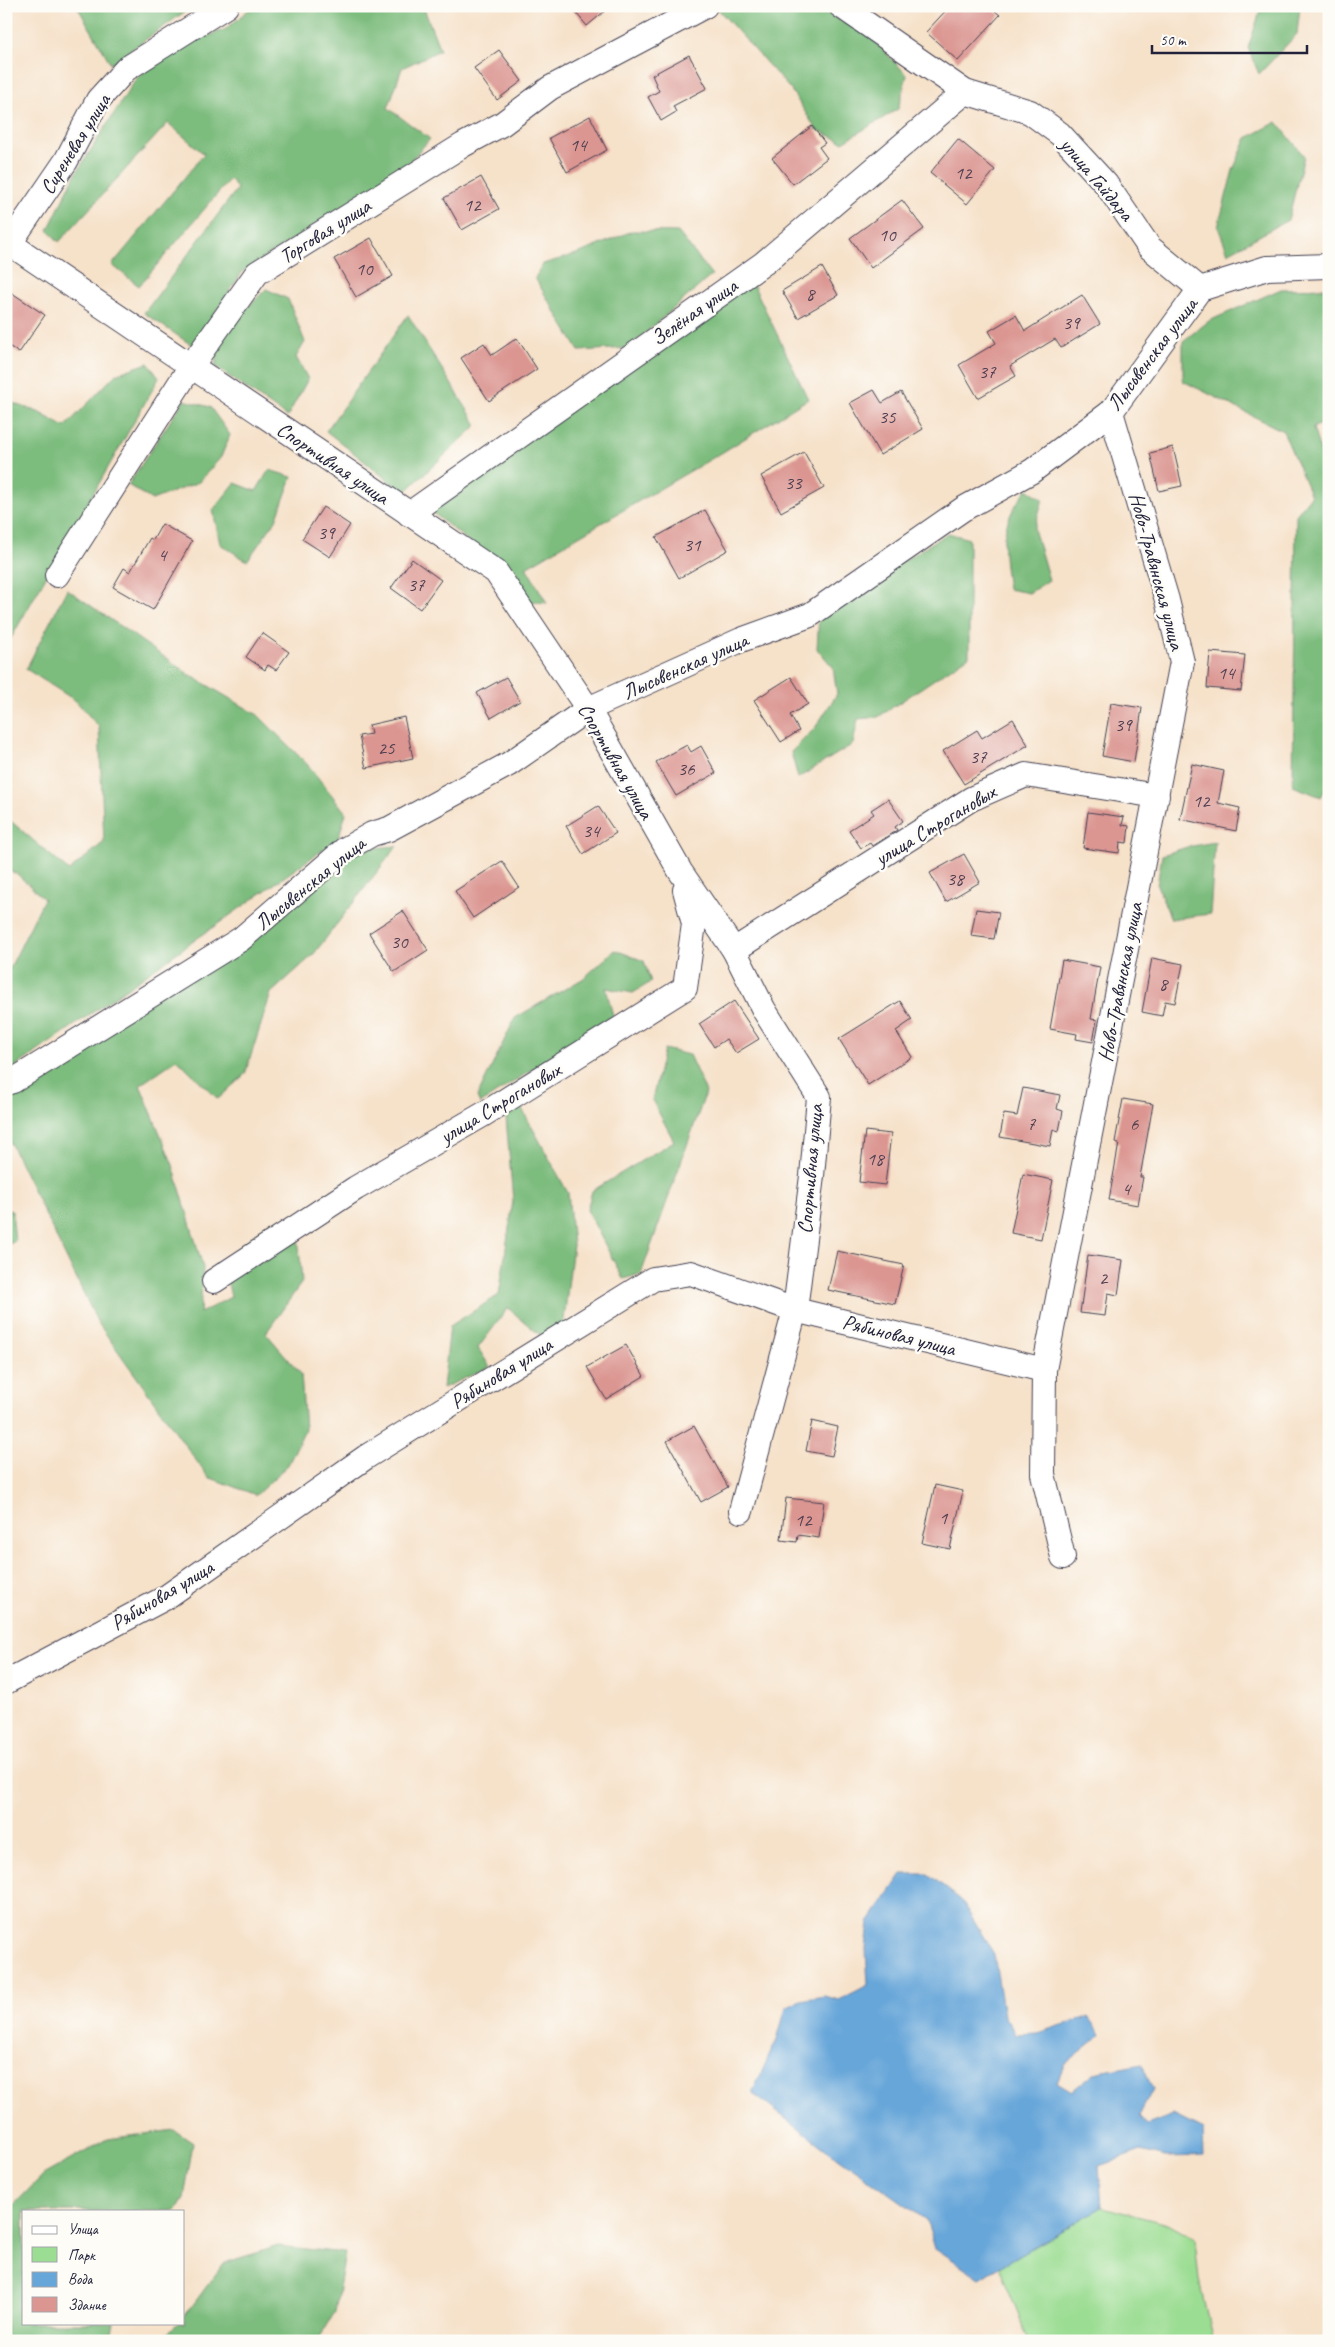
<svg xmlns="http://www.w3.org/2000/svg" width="1335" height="2347" viewBox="0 0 1335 2347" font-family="Caveat,sans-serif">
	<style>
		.green { fill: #9bdd93; stroke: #5e8067 }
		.forest { fill: #7cbc7d; stroke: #4f6f5c }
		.water { fill: #66a6d9; stroke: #44648a }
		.building { fill: #db9692 }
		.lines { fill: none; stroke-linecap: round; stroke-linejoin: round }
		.street-casing { stroke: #423f50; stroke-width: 26 }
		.street { stroke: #fff; stroke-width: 24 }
		.labels { text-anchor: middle; stroke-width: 5; stroke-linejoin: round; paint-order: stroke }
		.number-label { font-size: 19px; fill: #503f51 }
		.street-label { font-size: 21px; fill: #22223b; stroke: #fdfcf7 }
	</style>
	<rect width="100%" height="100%" fill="#fdfcf7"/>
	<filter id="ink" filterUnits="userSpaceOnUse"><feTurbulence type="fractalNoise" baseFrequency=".02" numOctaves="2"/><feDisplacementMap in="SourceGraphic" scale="10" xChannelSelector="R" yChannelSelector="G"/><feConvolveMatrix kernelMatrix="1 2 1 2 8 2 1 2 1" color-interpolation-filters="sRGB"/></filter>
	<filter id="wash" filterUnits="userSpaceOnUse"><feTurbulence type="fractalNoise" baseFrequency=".0096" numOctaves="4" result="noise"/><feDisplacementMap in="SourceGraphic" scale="20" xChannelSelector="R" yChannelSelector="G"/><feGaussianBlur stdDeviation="1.12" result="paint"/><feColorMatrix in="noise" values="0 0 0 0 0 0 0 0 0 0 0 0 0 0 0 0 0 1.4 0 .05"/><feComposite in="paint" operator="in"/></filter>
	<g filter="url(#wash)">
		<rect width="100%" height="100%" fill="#f6e1c9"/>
		<polygon class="green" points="1102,2207 1168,2224 1195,2239 1199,2281 1213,2341 1029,2341 999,2267"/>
		<g class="forest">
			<polygon points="77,6 193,6 111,64"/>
			<polygon points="253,6 423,6 440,50 402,68 388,108 430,139 401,171 243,271 193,346 144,313 237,189 230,179 139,286 112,265 204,154 168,123 59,242 48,230 75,175 137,77 184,45 226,29"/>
			<polygon points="721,6 813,6 869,35 907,75 898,109 843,142 816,129 791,90 717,8"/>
			<polygon points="1262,6 1300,6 1297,34 1259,74 1248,48"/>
			<polygon points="1277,122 1304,156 1288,220 1228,253 1218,227 1233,170 1247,138"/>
			<polygon points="632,231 678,232 712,275 628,348 579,351 535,278 543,264 580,253"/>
			<polygon points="752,282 808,399 723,452 526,567 547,603 528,601 509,574 427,508"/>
			<polygon points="1329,288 1329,419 1313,428 1329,479 1329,783 1321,797 1293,786 1296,515 1311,496 1283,431 1183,381 1183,341 1209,321 1281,289"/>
			<polygon points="266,289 288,299 305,342 296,357 308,379 287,417 216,367 215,341"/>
			<polygon points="408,315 477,425 404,493 326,431"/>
			<polygon points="148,363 159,378 6,647 6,405 10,402 38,412 65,427 116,374"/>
			<polygon points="184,400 210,407 230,435 221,457 199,482 152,500 128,485"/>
			<polygon points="269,470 292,477 276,520 247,561 220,544 213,510 235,483 256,491"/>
			<path d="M1027 489 1043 499 1034 529 1049 580 1029 593 1008 589C1002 545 998 526 1027 489Z"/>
			<polygon points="948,533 969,539 969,656 878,717 858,719 853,744 798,778 791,752 815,728 837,694 833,667 817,649 819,614"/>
			<polygon points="67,589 190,675 258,715 308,765 346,813 338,839 11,1070 6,1071 6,976 44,899 17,874 6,870 6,817 69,871 104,842 99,727 76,701 26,669"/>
			<polygon points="1215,842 1210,914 1171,919 1157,885 1162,855 1187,847"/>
			<polygon points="397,846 313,955 271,993 245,1074 218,1099 177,1059 140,1085 173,1165 203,1267 200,1313 231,1297 223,1261 271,1221 298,1234 302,1282 266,1333 301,1374 305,1429 288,1465 256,1495 208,1477 98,1323 6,1134 6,1097 360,849"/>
			<polygon points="615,950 644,961 651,982 633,993 606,988 613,1016 480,1104 477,1097 515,1018 584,978"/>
			<polygon points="664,1049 689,1055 706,1092 641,1274 623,1279 587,1210 592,1191 674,1141 652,1100"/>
			<polygon points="521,1107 568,1193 573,1245 563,1328 541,1336 508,1308 478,1348 490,1367 443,1388 450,1326 499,1295 513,1201 506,1117"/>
			<polygon points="6,1209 12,1211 15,1241 6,1246"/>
			<polygon points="174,2130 193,2143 184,2198 176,2211 24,2211 24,2323 114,2323 110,2341 6,2341 6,2213 43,2175 108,2139"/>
			<polygon points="278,2246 345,2253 335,2312 317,2341 159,2341 178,2323 184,2323 184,2317 224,2263"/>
		</g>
		<polygon class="water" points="902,1874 928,1874 961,1900 994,1954 1004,2016 1016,2034 1037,2033 1088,2017 1101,2035 1064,2065 1057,2082 1072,2091 1094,2073 1142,2064 1153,2089 1139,2116 1147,2125 1173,2115 1203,2130 1204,2156 1165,2157 1141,2151 1099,2166 1102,2207 980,2278 935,2248 926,2220 824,2148 752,2093 777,2039 786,2008 801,2000 824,1996 839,2000 868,1985 866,1949 869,1922"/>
		<g id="blocks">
			<g class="building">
				<polygon points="570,6 611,6 587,26"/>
				<polygon points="950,6 989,6 1000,15 958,61 926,32"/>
				<polygon points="499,50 522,81 497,100 474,68"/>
				<polygon points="689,55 707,88 673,106 676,112 661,121 648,97 659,91 652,75"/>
				<polygon points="590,116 607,150 567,172 549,138"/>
				<polygon points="812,126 825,143 819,147 827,158 793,184 772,158"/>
				<polygon points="958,139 995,170 967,204 930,173"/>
				<polygon points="481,177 499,209 462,230 444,198"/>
				<polygon points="902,200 924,229 871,268 850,238"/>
				<polygon points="371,238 393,276 356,297 334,259"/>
				<polygon points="822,267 838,295 798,318 782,291"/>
				<polygon points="6,289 45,315 19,353 6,344"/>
				<polygon points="1082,295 1100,324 1061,348 1055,339 1010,366 1016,376 978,398 959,365 996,343 989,331 1016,315 1025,331"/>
				<polygon points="517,338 537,369 489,401 461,358 484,343 492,355"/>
				<polygon points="874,390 882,403 901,392 923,429 880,455 850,403"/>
				<polygon points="1173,447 1182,486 1159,491 1150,453"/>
				<polygon points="804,452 824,488 781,512 761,476"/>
				<polygon points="323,507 350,525 330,557 302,539"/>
				<polygon points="705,510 728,550 679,578 656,537"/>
				<polygon points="162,524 192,541 153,610 113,587 124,568 130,572 150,538 153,540"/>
				<polygon points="412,559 441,580 420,609 391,588"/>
				<polygon points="262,633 289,652 276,670 268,665 265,670 246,657"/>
				<polygon points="1210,652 1245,655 1241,691 1207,688"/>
				<polygon points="506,677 520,701 491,718 477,693"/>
				<polygon points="791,677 808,704 790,715 799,731 781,742 754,700"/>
				<polygon points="1111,703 1142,708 1134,762 1102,756"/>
				<polygon points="404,717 413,758 366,768 359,736 371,734 369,725"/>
				<polygon points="1013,719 1028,745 964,784 943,751 977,730 982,738"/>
				<polygon points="687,745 691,752 701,746 716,773 676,796 656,762"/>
				<polygon points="1192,764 1224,771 1218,803 1240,808 1236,831 1180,819"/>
				<polygon points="888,799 903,821 895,827 897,830 872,846 870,843 861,848 849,830 874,814 871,810"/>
				<polygon points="598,806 616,833 583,854 566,826"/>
				<polygon points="1088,812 1124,817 1122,825 1129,826 1127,843 1120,842 1119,853 1083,848"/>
				<polygon points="964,854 980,882 946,902 930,873"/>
				<polygon points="502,861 519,887 473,918 455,891"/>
				<polygon points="976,909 999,912 994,939 971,936"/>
				<polygon points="403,911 428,950 394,972 369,933"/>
				<polygon points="1152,958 1183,964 1175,1003 1165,1001 1162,1016 1142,1012"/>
				<polygon points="1062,960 1100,967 1091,1019 1097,1020 1093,1042 1076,1039 1077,1034 1050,1029"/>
				<polygon points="734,1001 759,1039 736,1053 726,1039 714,1047 699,1024"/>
				<polygon points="900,1001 912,1020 896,1031 912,1057 868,1085 839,1039"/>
				<polygon points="1023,1088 1060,1095 1057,1109 1063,1111 1059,1131 1053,1129 1050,1146 1000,1137 1004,1114 1017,1116"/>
				<polygon points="1123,1099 1153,1104 1140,1177 1143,1177 1138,1205 1109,1200 1119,1143 1115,1142"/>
				<polygon points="865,1131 891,1134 885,1185 859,1182"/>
				<polygon points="1023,1174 1053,1180 1041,1239 1011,1233"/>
				<polygon points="837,1251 904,1265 895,1304 828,1290"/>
				<polygon points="1088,1255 1123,1260 1118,1295 1108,1293 1105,1316 1080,1313"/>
				<polygon points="626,1345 644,1376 606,1399 587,1367"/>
				<polygon points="812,1421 838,1427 832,1456 806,1451"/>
				<polygon points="694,1426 728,1487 701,1502 667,1441"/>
				<polygon points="935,1485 963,1491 950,1549 922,1543"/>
				<polygon points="786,1498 824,1502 819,1538 798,1535 797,1542 781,1540"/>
			</g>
		</g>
	</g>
	<g filter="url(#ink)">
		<use href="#blocks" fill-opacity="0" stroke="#423f50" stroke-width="1"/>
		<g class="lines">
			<defs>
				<g id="street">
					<polyline points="841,6 965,92 1030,112 1060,134 1106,184 1149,247 1200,289 1267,268 1329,266"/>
					<polyline points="6,241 496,572 588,709 680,871 734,950 764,1010 819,1097 812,1176 795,1310 741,1511"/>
					<polyline points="10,243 66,161 98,100 126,69 226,6"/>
					<polyline points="409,514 764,263 965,92"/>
					<polyline points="57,575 191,366 257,273 463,145 502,124 550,88 705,6"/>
					<polyline points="734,950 971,799 1026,775 1157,796"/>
					<polyline points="6,1083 13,1081 241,939 344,850 372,834 389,829 509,764 588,709 741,640 810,615 963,509 1032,471 1111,412 1200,289"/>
					<polyline points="214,1281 356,1188 484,1114 685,988 694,924 685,890"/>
					<polyline points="1063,1557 1043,1474 1044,1370 1182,662 1167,600 1111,412"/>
					<polyline points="6,1682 165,1598 366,1457 653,1279 691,1273 795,1310 1044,1370"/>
				</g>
			</defs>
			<use href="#street" class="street-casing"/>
			<use href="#street" class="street"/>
		</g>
	</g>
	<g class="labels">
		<g class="number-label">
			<text x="578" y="151">14</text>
			<text x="963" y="179">12</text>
			<text x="472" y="211">12</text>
			<text x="887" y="241">10</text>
			<text x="364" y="275">10</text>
			<text x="810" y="300">8</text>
			<text x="1071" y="329">39</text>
			<text x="987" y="378">37</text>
			<text x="887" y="423">35</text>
			<text x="793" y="489">33</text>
			<text x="326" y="539">39</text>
			<text x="692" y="551">31</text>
			<text x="162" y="561">4</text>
			<text x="416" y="591">37</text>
			<text x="1226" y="679">14</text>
			<text x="1123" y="731">39</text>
			<text x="386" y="754">25</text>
			<text x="978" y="763">37</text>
			<text x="686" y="775">36</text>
			<text x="1201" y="807">12</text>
			<text x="591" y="837">34</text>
			<text x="955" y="885">38</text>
			<text x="399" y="948">30</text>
			<text x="1163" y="990">8</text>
			<text x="1031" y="1130">7</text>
			<text x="1134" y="1130">6</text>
			<text x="875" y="1165">18</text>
			<text x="1126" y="1195">4</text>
			<text x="1103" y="1284">2</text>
			<text x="943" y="1524">1</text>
			<text x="803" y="1526">12</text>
		</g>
		<g class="street-label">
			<text transform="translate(75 144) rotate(-58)" y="7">Сиреневая улица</text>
			<text transform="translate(1097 179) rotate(50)" y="7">улица Гайдара</text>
			<text transform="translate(325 231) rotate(-32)" y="7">Торговая улица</text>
			<text transform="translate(694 312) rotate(-35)" y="7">Зелёная улица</text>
			<text transform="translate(1152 354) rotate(-53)" y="7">Лысьвенская улица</text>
			<text transform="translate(333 463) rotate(34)" y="7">Спортивная улица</text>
			<text transform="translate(1157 571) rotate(75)" y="7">Ново-Травянская улица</text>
			<text transform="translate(685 666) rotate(-24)" y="7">Лысьвенская улица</text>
			<text transform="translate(616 761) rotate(60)" y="7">Спортивная улица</text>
			<text transform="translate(935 825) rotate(-31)" y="7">улица Строгановых</text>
			<text transform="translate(310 883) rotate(-39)" y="7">Лысьвенская улица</text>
			<text transform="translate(1120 982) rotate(-79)" y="7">Ново-Травянская улица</text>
			<text transform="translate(500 1103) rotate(-31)" y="7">улица Строгановых</text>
			<text transform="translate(810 1169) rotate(-85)" y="7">Спортивная улица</text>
			<text transform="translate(899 1335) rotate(14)" y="7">Рябиновая улица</text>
			<text transform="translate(501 1373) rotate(-32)" y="7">Рябиновая улица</text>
			<text transform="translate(162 1595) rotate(-31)" y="7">Рябиновая улица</text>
		</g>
	</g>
	<rect width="1335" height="2347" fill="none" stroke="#fdfcf7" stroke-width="25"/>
	<rect x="22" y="2210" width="162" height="115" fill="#fdfcf7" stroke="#a5a5ac"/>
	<rect x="32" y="2226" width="25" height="8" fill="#ffffff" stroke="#a5a5ac"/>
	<text x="68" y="2234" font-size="15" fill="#22223b">Улица</text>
	<rect x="32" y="2247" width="25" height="15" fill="#9bdd93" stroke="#a5a5ac"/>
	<text x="68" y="2260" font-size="15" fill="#22223b">Парк</text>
	<rect x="32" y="2272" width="25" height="15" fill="#66a6d9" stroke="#a5a5ac"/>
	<text x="68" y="2284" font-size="15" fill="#22223b">Вода</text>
	<rect x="32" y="2297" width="25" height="15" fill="#db9692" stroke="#a5a5ac"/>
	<text x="68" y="2310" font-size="15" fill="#22223b">Здание</text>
	<path d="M1152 45v8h155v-8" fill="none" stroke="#22223b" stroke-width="2.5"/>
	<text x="1160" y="45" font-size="15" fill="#22223b" stroke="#fdfcf7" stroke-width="4" paint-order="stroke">50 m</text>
</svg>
